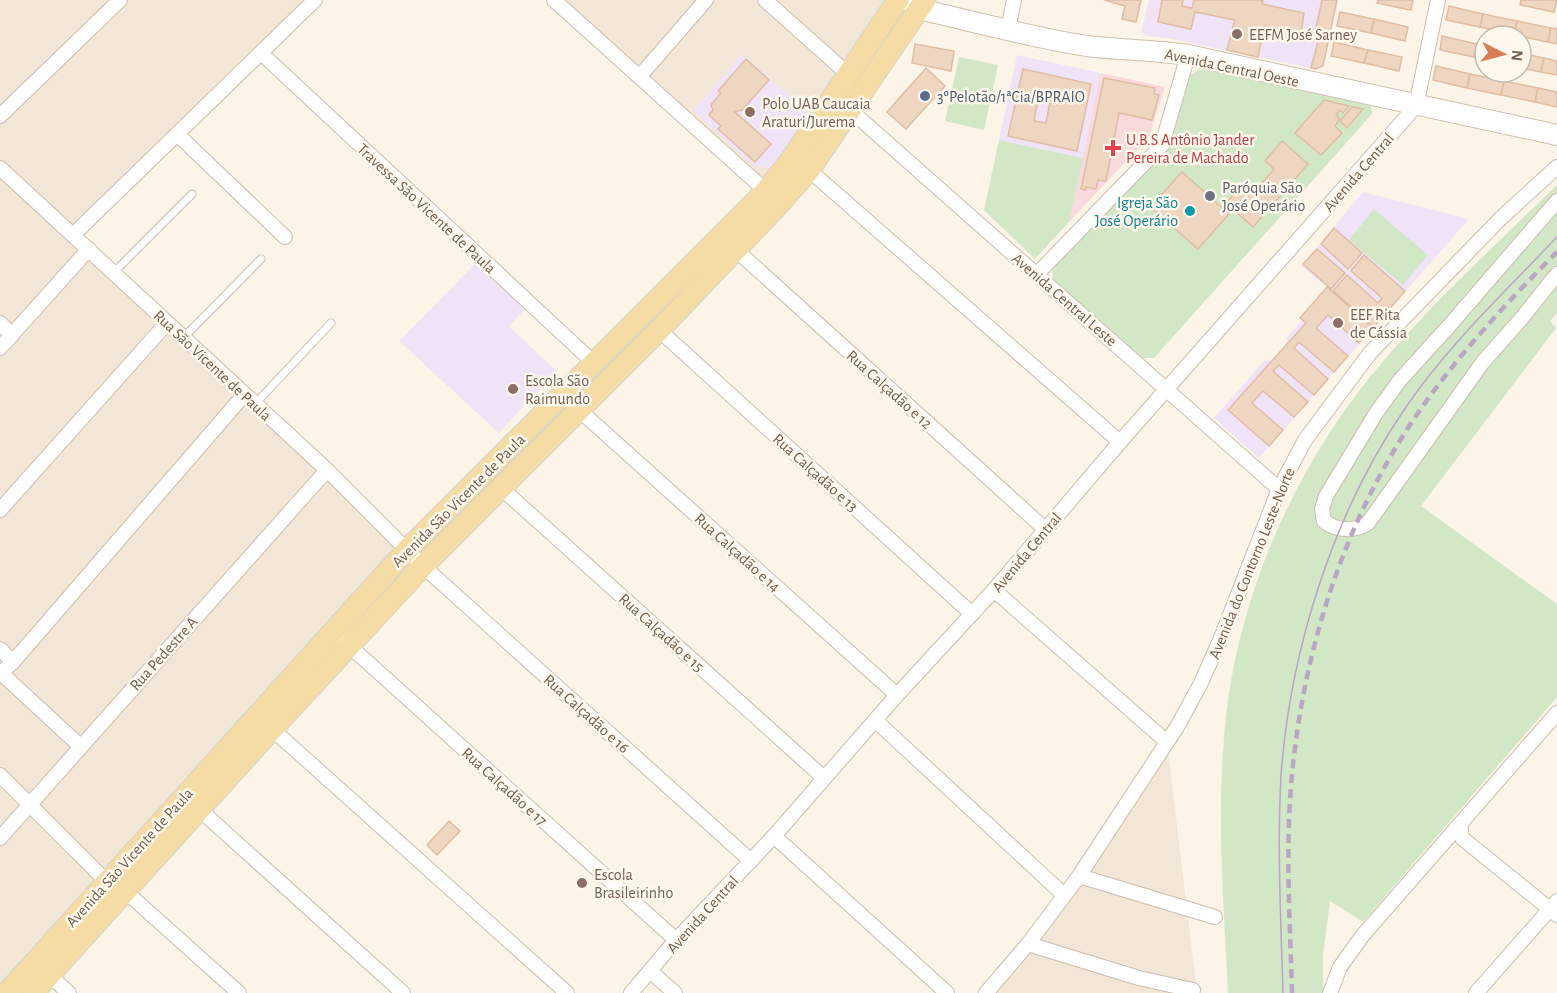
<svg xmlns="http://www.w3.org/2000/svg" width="1557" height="993" viewBox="0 0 1557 993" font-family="'Alegreya Sans',sans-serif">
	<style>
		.residential { fill: #f2e7d6 }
		.education { fill: #f1e3f7 }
		.medical { fill: #f8dadc }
		.green { fill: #d1e7c6 }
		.building { fill: #eed6c0; stroke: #e0bda2; stroke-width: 1.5; fill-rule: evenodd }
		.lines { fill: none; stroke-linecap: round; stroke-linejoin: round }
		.lane-casing { stroke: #ccbdad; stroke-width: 9 }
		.street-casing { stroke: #ccbdad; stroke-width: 16 }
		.secondary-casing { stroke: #d0bfae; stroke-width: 22 }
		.primary-casing { stroke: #d8d2cd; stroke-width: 23 }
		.lane { stroke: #fff; stroke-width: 7 }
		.street { stroke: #fff; stroke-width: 14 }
		.secondary { stroke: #fff; stroke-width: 20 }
		.primary { stroke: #f4dca4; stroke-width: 21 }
		.tram { stroke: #b8a6c4; stroke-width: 1.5 }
		.rail { stroke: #b8a6c4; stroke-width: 4.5; stroke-dasharray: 9 6; stroke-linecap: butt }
		.education-dot { fill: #8d6e63; stroke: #fef8ed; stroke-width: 2 }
		.service-dot { fill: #5c6f8a; stroke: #fef8ed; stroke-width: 2 }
		.health-dot { fill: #e0444e; stroke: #fef8ed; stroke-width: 2 }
		.worship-dot { fill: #6b7280; stroke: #fef8ed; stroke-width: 2 }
		.culture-dot { fill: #0f9aa8; stroke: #fef8ed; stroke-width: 2 }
		.labels { text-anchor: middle; stroke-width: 5; stroke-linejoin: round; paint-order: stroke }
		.education-label { font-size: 16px; fill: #785e54; stroke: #fef8ed; text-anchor: start }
		.street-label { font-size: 16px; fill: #725d4d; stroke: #fef8ed }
		.service-label { font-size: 16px; fill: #4e5e75; stroke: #fef8ed; text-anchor: start }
		.health-label { font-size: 16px; fill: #be3a42; stroke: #fef8ed; text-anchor: start }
		.worship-label { font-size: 16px; fill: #5b616d; stroke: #fef8ed; text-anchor: start }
		.culture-label { font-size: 16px; fill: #0d838f; stroke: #fef8ed; text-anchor: end }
	</style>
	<rect width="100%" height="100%" fill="#fbf4e7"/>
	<g class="residential">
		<polygon points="0,0 315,0 73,235 407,550 0,993"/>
		<polygon points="554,0 889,0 766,191"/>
		<polygon points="1167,742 1197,993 986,993"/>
	</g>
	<g class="education">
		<polygon points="1149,0 1337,0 1323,66 1316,69 1167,38 1147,36 1141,32"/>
		<polygon points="742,54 808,112 772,168 753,165 693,111"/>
		<polygon points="1017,55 1101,73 1083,158 999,140"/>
		<polygon points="1363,192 1469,219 1259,458 1214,418 1264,361 1273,359 1287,344 1287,337 1302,320 1300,318 1327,287 1301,266"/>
		<polygon points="475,264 525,309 509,326 556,371 499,433 399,341"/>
	</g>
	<polygon class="medical" points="1101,73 1165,87 1149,137 1069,222"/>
	<g class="green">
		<polygon points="959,57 998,65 984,130 945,121"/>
		<polygon points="1200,69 1371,104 1372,114 1154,358 1142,358 1053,281 1052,268 1170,146 1190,76"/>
		<polygon points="999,140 1083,158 1069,222 1035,259 984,210"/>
		<path d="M1557 185V313L1550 321 1556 328 1421 506 1557 604V697L1363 922 1330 901 1323 955V993H1228C1224 909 1217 824 1224 739 1234 601 1295 463 1385 359 1438 297 1499 242 1557 185Z"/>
		<polygon points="1374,209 1428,255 1403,285 1349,240"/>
	</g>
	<g class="building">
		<polygon points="1104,0 1141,0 1136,22 1122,19 1125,6"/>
		<polygon points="1162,0 1183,0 1182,6 1192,8 1194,0 1263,0 1262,4 1304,13 1301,33 1264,26 1258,57 1227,50 1235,20 1195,12 1191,29 1158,22"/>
		<polygon points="1322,0 1337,0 1323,66 1316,69 1311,68 1319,38 1314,37"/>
		<polygon points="1378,0 1413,0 1411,10 1377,3"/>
		<polygon points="1521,0 1557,0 1554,12 1520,5"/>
		<polygon points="1449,6 1483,14 1480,27 1446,20"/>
		<polygon points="1340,12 1374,19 1371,33 1337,26"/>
		<polygon points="1483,14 1517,21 1514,35 1480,27"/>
		<polygon points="1374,19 1408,27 1405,41 1371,33"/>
		<polygon points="1517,21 1551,28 1548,42 1514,35"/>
		<polygon points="1551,28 1557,29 1557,44 1548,42"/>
		<polygon points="1442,36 1477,44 1474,57 1440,50"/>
		<polygon points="1334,42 1368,50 1364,63 1331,56"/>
		<polygon points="915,44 954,51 951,71 912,63"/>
		<polygon points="1477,44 1485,45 1485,60 1474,57"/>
		<polygon points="1368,50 1402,57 1399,71 1364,63"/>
		<polygon points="1521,53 1544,58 1541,72 1521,68"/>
		<polygon points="1544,58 1557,61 1557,75 1541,72"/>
		<polygon points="746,59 769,80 742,110 735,112 771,144 755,162 718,129 721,126 709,115 713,110 711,105 721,93 718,91"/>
		<polygon points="1436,66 1470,74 1467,88 1433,80"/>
		<polygon points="926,68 945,86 906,129 887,112"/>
		<path d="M1023 69 1091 84 1077 151 1008 136ZM1039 94 1051 97 1046 123 1034 121Z"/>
		<polygon points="1470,74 1504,81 1501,95 1467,88"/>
		<polygon points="1104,78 1155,88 1154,94 1159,95 1152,120 1119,113 1106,181 1098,180 1096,189 1086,187 1086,190 1081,189"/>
		<polygon points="1504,81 1538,88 1535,102 1501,95"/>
		<polygon points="1538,88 1557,92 1557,107 1535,102"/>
		<polygon points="1324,100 1349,106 1343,113 1340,110 1336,115 1340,119 1335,126 1342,133 1321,155 1295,133"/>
		<polygon points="1352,107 1363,109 1347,128 1340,121"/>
		<polygon points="1282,141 1308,164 1253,227 1226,203 1242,185 1252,194 1274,169 1265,161"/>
		<polygon points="1182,172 1229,214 1198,249 1150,207"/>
		<polygon points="1334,228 1362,253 1348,269 1321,244"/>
		<polygon points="1317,249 1345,273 1331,289 1303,264"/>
		<polygon points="1364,255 1405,291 1374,327 1333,291 1347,275 1378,303 1382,298 1351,271"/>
		<polygon points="1327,287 1373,328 1359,343 1328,315 1316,328 1348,356 1334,372 1299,342 1294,348 1328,379 1314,395 1279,365 1273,371 1308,402 1294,417 1263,391 1252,403 1283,430 1269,446 1228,410 1306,323 1300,318"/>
		<polygon points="449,821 460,831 437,855 427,845"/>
	</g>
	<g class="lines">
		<defs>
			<g id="lane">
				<polyline points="114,272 192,194"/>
				<polyline points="183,338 261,259"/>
				<polyline points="255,404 331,323"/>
			</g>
			<g id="street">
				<polyline points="554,0 766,191"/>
				<polyline points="765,0 848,74"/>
				<polyline points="1008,30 1014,0"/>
				<polyline points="261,53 594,363"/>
				<polyline points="640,76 706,0"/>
				<polyline points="850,110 1279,489"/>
				<polyline points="0,116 120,0"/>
				<polyline points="178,135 285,237"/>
				<polyline points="0,168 327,470 423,566 751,861"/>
				<polyline points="809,170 1120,442"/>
				<path d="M1557 201 1449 326 1400 380 1376 413 1326 496 1322 509 1324 521C1336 531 1355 532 1368 523L1483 362 1522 318 1557 274"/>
				<polyline points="73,235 315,0"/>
				<polyline points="735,249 1045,529"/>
				<polyline points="1037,274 1162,145 1188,55"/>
				<polyline points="0,323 12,335"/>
				<polyline points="659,330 972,614"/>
				<polyline points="0,348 89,249"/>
				<polyline points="578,409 897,695"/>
				<polyline points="500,487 824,778"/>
				<polyline points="0,510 167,323"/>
				<polyline points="994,590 1167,742"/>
				<polyline points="344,641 676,940"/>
				<polyline points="0,649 13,662"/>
				<polyline points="1,673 80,746"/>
				<polyline points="0,674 13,662 244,395"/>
				<polyline points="876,721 1064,895"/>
				<polyline points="272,729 567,993"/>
				<polyline points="0,775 107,882"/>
				<polyline points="199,809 403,993"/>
				<polyline points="1460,825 1462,838 1557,915"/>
				<polyline points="774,836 947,993"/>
				<polyline points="0,838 327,470"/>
				<polyline points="1079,876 1215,917"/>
				<polyline points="125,891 239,993"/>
				<polyline points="1028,944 1139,978 1193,990"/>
				<polyline points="651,972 675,993"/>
				<polyline points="49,975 69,993"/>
				<polyline points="631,993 676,940 774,836 897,695 994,590 1120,442 1416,106 1438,0"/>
				<polyline points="986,993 1028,944 1079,876 1177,727 1200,685 1221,638 1279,489 1305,440 1370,353 1501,218 1557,167"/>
				<polyline points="1330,993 1340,967 1363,935 1557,713"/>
				<polyline points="1476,993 1557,901"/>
			</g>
			<path id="secondary" d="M908 0 919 9C975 22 1030 37 1087 46 1120 50 1154 50 1188 55L1557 135"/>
			<g id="primary">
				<polyline points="7,993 407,550 766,191 791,160 898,0"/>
				<polyline points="33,993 272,729 423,566 659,330 782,201 809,170 925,0"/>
			</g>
		</defs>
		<use href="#lane" class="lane-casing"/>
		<use href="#street" class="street-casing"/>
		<use href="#secondary" class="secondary-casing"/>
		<use href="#primary" class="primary-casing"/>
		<use href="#lane" class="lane"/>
		<use href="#street" class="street"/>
		<use href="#secondary" class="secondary"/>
		<use href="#primary" class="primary"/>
		<path class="tram" d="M1283 993C1281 921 1277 848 1281 776 1290 650 1333 514 1404 410 1447 346 1504 293 1557 237"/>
		<path class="rail" d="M1292 993C1290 921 1285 847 1292 775 1304 647 1345 519 1418 413 1458 355 1507 302 1557 252"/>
	</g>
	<g class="education-dot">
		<circle cx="1237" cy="34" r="6"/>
		<circle cx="750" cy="112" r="6"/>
		<circle cx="1338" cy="323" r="6"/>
		<circle cx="513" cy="389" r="6"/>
		<circle cx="582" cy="883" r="6"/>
	</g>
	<circle class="service-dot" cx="925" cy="96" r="6"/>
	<path class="health-dot" d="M1110 139h6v6h6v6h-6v6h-6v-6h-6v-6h6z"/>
	<circle class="worship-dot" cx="1210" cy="196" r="6"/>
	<circle class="culture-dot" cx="1190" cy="211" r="6"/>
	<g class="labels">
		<g class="education-label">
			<text x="1249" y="40">EEFM José Sarney</text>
			<text x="762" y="109">Polo UAB Caucaia<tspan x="762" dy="18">Araturi/Jurema</tspan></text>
			<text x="1350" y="320">EEF Rita<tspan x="1350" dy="18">de Cássia</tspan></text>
			<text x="525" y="386">Escola São<tspan x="525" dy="18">Raimundo</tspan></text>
			<text x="594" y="880">Escola<tspan x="594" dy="18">Brasileirinho</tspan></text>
		</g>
		<g class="street-label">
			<text transform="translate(1232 67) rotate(12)" y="6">Avenida Central Oeste</text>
			<text transform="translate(1358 172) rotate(-49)" y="6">Avenida Central</text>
			<text transform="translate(427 208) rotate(43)" y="6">Travessa São Vicente de Paula</text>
			<text transform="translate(1065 299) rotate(41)" y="6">Avenida Central Leste</text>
			<text transform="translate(213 365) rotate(43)" y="6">Rua São Vicente de Paula</text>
			<text transform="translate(890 389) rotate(42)" y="6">Rua Calçadão e 12</text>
			<text transform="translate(816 472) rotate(42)" y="6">Rua Calçadão e 13</text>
			<text transform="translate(458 500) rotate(-45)" y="6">Avenida São Vicente de Paula</text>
			<text transform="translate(738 552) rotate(42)" y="6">Rua Calçadão e 14</text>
			<text transform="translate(1026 552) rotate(-50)" y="6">Avenida Central</text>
			<text transform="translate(1251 563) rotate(-68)" y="6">Avenida do Contorno Leste-Norte</text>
			<text transform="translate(662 632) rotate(42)" y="6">Rua Calçadão e 15</text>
			<text transform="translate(163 653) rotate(-48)" y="6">Rua Pedestre A</text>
			<text transform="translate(587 713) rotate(42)" y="6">Rua Calçadão e 16</text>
			<text transform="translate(505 786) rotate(42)" y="6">Rua Calçadão e 17</text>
			<text transform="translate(129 857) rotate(-48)" y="6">Avenida São Vicente de Paula</text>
			<text transform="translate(702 914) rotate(-48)" y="6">Avenida Central</text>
		</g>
		<g class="service-label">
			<text x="937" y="102">3ºPelotão/1ªCia/BPRAIO</text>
		</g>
		<g class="health-label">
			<text x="1126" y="145">U.B.S Antônio Jander<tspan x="1126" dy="18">Pereira de Machado</tspan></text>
		</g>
		<g class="worship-label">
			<text x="1222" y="193">Paróquia São<tspan x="1222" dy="18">José Operário</tspan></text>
		</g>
		<g class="culture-label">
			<text x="1178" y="208">Igreja São<tspan x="1178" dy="18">José Operário</tspan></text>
		</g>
	</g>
	<g transform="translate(1503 54) rotate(96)"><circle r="28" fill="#fef8ed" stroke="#c6baad" stroke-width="1.5"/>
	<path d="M0-4.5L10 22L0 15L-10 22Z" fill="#dc7c55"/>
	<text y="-9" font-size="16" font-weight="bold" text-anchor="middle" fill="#725d4d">N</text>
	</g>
</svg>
